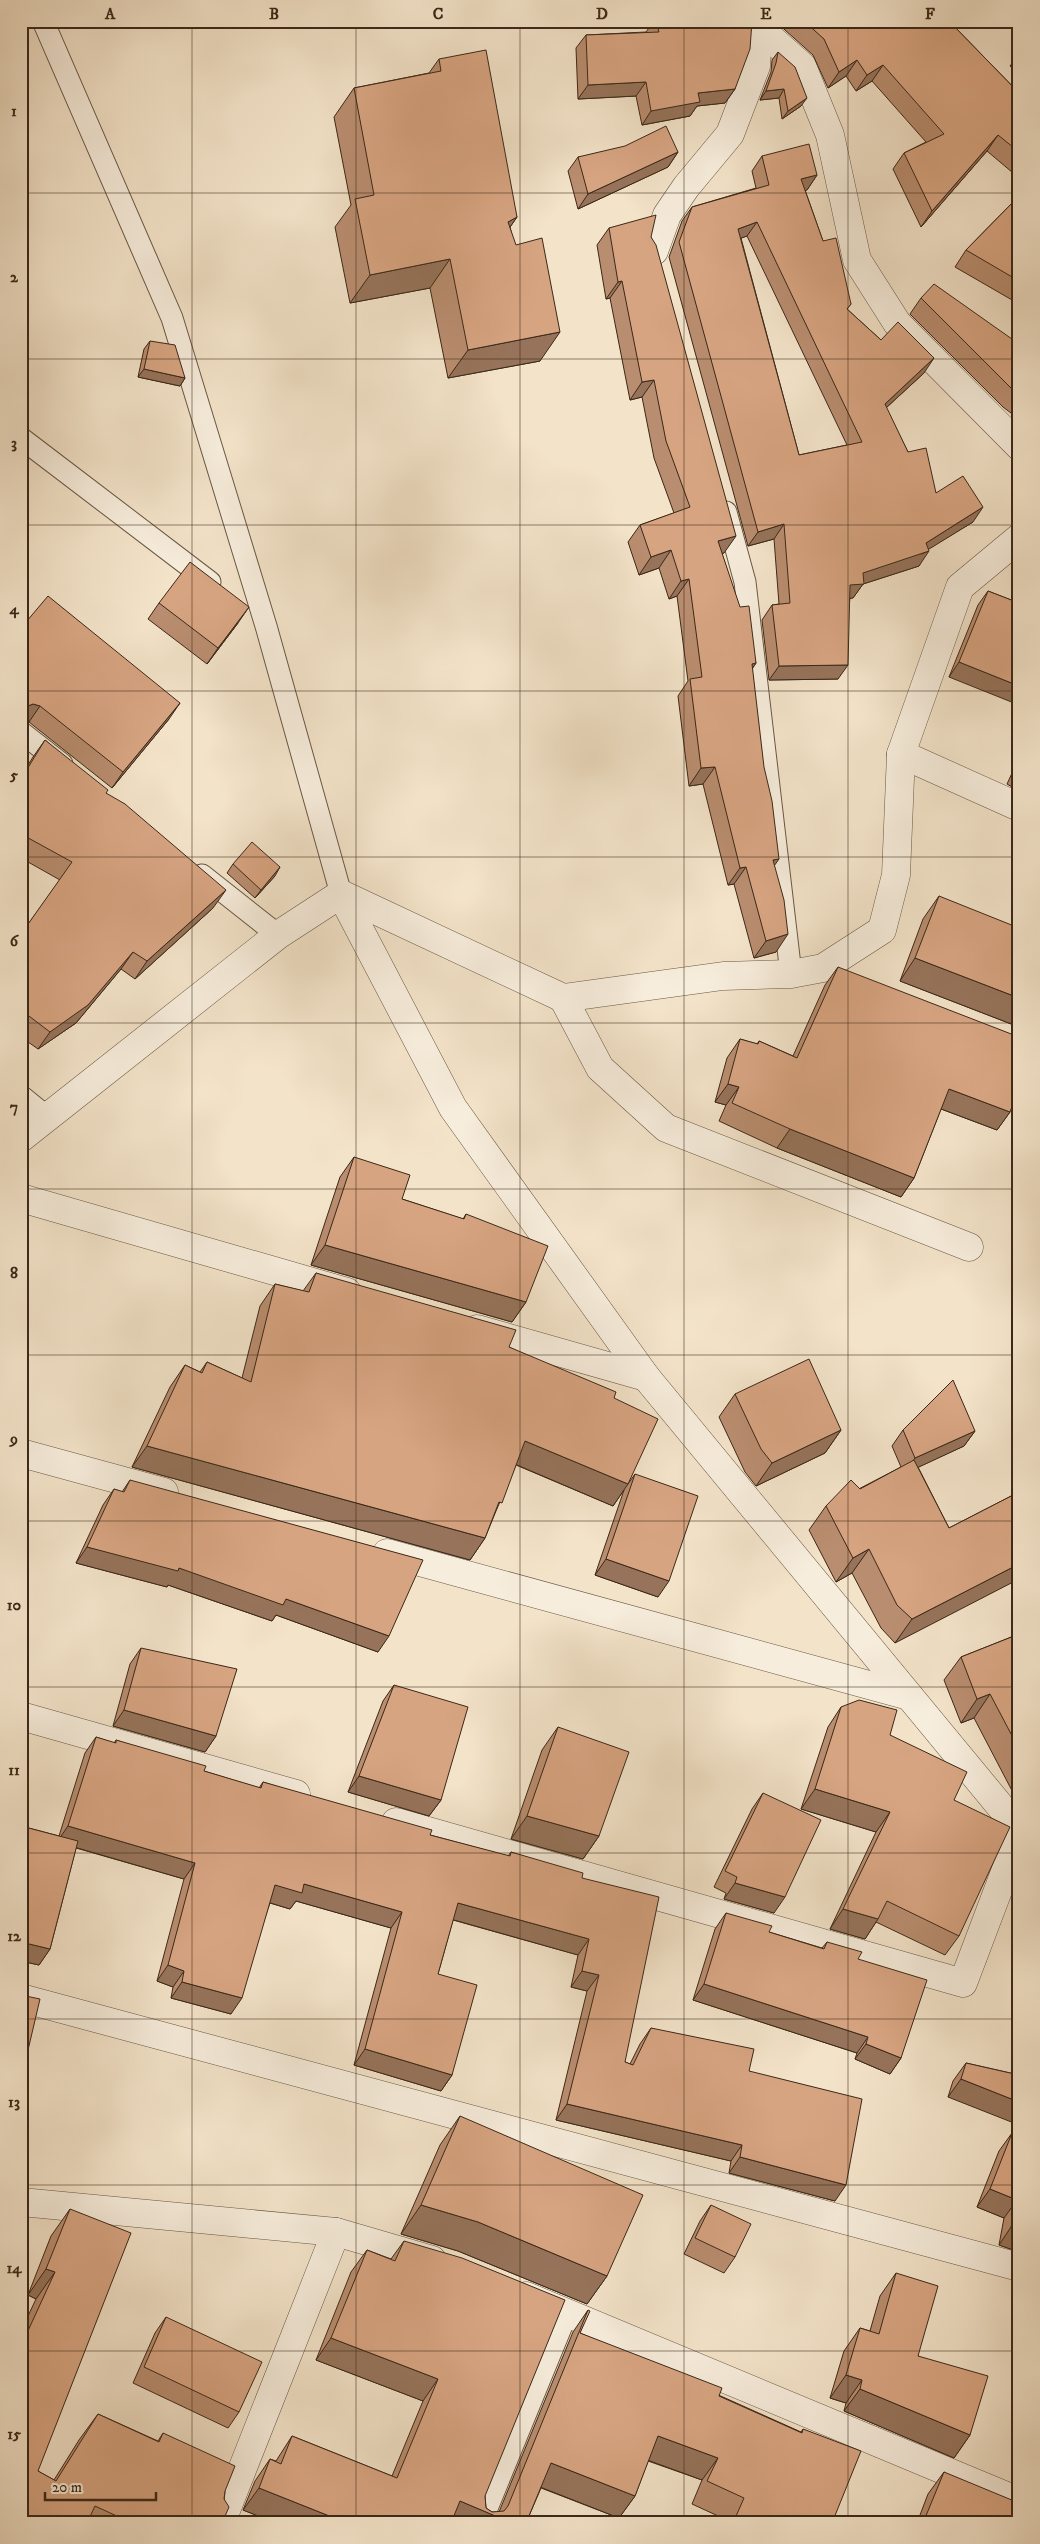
<svg xmlns="http://www.w3.org/2000/svg" width="1040" height="2544" viewBox="0 0 1040 2544" font-family="'IM FELL DW Pica',serif">
	<style>
		.lines { fill: none; stroke-linecap: round; stroke-linejoin: round }
		.service-casing { stroke: #695744; stroke-width: 23 }
		.minor-casing { stroke: #695744; stroke-width: 29 }
		.service { stroke: #f7eddc; stroke-width: 21 }
		.minor { stroke: #f7eddc; stroke-width: 28 }
		.wall { fill: #b98d6f; stroke: #3b2818; fill-rule: evenodd }
		.shaded-wall { fill: #96735a; stroke: #3b2818 }
		.building { fill: #d7a481; stroke: #3b2818; fill-rule: evenodd }
		.grid { fill: none; stroke: #3b2818; stroke-width: 1; stroke-opacity: 0.55 }
		.neatline { fill: none; stroke: #3b2818; stroke-width: 2 }
		.grid-label { font-size: 16px; text-anchor: middle; font-weight: bold; fill: #3b2818 }
	</style>
	<rect width="100%" height="100%" fill="#f3e3c9"/>
	<filter id="stains"><feTurbulence type="fractalNoise" baseFrequency=".004" numOctaves="4"/><feColorMatrix values="0 0 0 0 .2 0 0 0 0 .09 0 0 0 0 .02 0 0 0 .5 -.17"/></filter>
	<radialGradient id="worn" r=".72"><stop offset=".6" stop-color="#630" stop-opacity="0"/><stop offset="1" stop-color="#630" stop-opacity=".3"/></radialGradient>
	<g class="lines">
		<defs>
			<g id="service">
				<polyline points="43,21 172,318 266,626 341,894"/>
				<polyline points="21,438 210,582"/>
				<polyline points="726,512 745,582 791,974"/>
				<polyline points="21,732 62,764"/>
				<polyline points="202,875 278,935"/>
				<polyline points="21,1096 48,1118"/>
				<polyline points="481,2523 567,2313"/>
			</g>
			<g id="minor">
				<polyline points="758,27 802,66 830,135 857,260 897,323 1019,446"/>
				<polyline points="654,251 667,215 686,187 730,134 756,66 759,21"/>
				<polyline points="901,754 1019,807"/>
				<polyline points="341,894 453,1108 646,1377 1019,1829"/>
				<polyline points="563,998 600,1068 666,1128 969,1247"/>
				<polyline points="21,1138 278,935 341,894 563,998 723,976 791,974 823,968 882,930 896,875 901,754 960,587 1019,538"/>
				<polyline points="21,1198 347,1292"/>
				<polyline points="477,1329 646,1377"/>
				<polyline points="21,1453 164,1492"/>
				<polyline points="387,1553 909,1696"/>
				<polyline points="21,1716 296,1794"/>
				<polyline points="396,1822 963,1983 1019,1835"/>
				<polyline points="21,1998 1019,2267"/>
				<polyline points="21,2202 336,2232 432,2260"/>
				<polyline points="526,2296 1006,2496"/>
				<polyline points="221,2523 336,2232"/>
			</g>
		</defs>
		<use href="#service" class="service-casing"/>
		<use href="#minor" class="minor-casing"/>
		<use href="#service" class="service"/>
		<use href="#minor" class="minor"/>
	</g>
	<g class="wall">
		<polygon points="654,21 752,21 735,89 725,103 697,106 690,116 642,125 636,96 578,99 576,48 586,35 646,32"/>
		<polygon points="775,21 949,21 1019,93 1019,178 987,151 921,227 893,169 904,153 926,142 872,81 856,91 846,76 828,88 813,55"/>
		<polygon points="778,52 801,106 782,119 779,98 760,100 771,72 772,60"/>
		<polygon points="1019,54 1019,75 1010,66"/>
		<polygon points="439,59 517,217 510,227 540,361 448,378 430,288 350,303 335,227 351,205 334,117 354,88 429,73"/>
		<polygon points="678,152 668,167 578,209 568,171 578,157"/>
		<path d="M762 156 817 175 807 190H805L823 241 851 304 847 309 881 340 924 373 886 408 908 452 936 493 973 522 928 549 919 566 863 584 853 598H850L838 679 769 680 762 620 772 605 779 604 774 539 748 546 669 257 682 221 692 207 756 188 752 171ZM747 236 847 445 799 455 741 238Z"/>
		<polygon points="1019,196 1019,304 955,267 966,250"/>
		<polygon points="609,228 651,237 724,553 722,554 756,663 752,669 774,865 776,952 754,958 734,884 728,885 703,784 689,786 678,696 688,681 677,596 669,599 659,568 639,575 628,542 640,525 674,513 654,458 642,397 630,400 610,298 606,299 597,245"/>
		<polygon points="921,298 1019,344 1019,419 1003,407 910,314"/>
		<polygon points="150,341 185,378 180,386 138,377 144,349"/>
		<polygon points="988,591 1019,603 949,677 978,605"/>
		<polygon points="159,603 238,623 207,664 148,619"/>
		<polygon points="21,628 169,719 112,788 29,722 22,720 21,720"/>
		<polygon points="45,740 106,793 213,908 135,979 121,969 76,1023 38,1049 21,1037 21,934 60,880 21,858 21,776 33,757"/>
		<polygon points="1019,758 1019,791 1007,784"/>
		<polygon points="233,864 275,876 255,898 227,873"/>
		<polygon points="939,896 1019,945 1019,1027 900,981 923,919"/>
		<polygon points="838,967 1010,1112 997,1130 941,1109 914,1178 901,1197 777,1148 719,1121 726,1105 715,1102 727,1058 740,1039 757,1044 759,1041 793,1056 825,985"/>
		<polygon points="354,1157 402,1199 463,1219 466,1214 526,1302 512,1322 311,1265 340,1177"/>
		<polygon points="316,1273 509,1347 614,1398 628,1484 635,1474 658,1597 595,1575 624,1490 613,1506 516,1465 496,1511 485,1538 470,1560 132,1467 170,1387 185,1365 200,1372 207,1362 242,1378 260,1306 275,1284 303,1291"/>
		<polygon points="735,1394 841,1430 825,1453 756,1486 745,1472 719,1417"/>
		<polygon points="903,1430 975,1431 964,1446 918,1467 949,1528 1019,1492 895,1643 881,1628 852,1573 836,1582 809,1530 826,1506 901,1467 892,1446"/>
		<polygon points="130,1480 378,1652 276,1615 272,1621 168,1585 167,1587 76,1563 103,1505 114,1489 122,1492"/>
		<polygon points="1019,1634 1019,1804 974,1718 961,1723 944,1680 961,1657"/>
		<polygon points="141,1648 216,1736 205,1752 113,1726 130,1664"/>
		<polygon points="394,1685 441,1800 429,1816 348,1792 383,1701"/>
		<polygon points="841,1707 890,1735 954,1800 959,1936 945,1955 876,1922 865,1939 830,1929 876,1832 801,1809 828,1727"/>
		<polygon points="558,1727 599,1836 583,1859 511,1839 542,1750"/>
		<polygon points="96,1737 114,1743 116,1740 204,1771 259,1788 263,1782 430,1835 508,1856 511,1852 582,1878 625,2062 630,2064 640,2044 651,2028 749,2071 835,2201 729,2173 731,2161 556,2120 587,1991 571,1987 578,1955 453,1920 438,1974 452,2075 441,2091 354,2065 391,1928 296,1901 290,1909 270,1903 231,2014 171,1998 173,1987 157,1981 184,1879 76,1848 50,1949 39,1965 21,1961 21,1826 59,1836 85,1753"/>
		<polygon points="763,1793 774,1913 724,1899 726,1893 714,1887 752,1809"/>
		<polygon points="726,1913 769,1932 822,1948 827,1942 858,1959 901,2058 890,2074 855,2059 857,2053 693,2000 715,1929"/>
		<polygon points="966,2063 1019,2075 948,2097 953,2081"/>
		<polygon points="460,2116 607,2276 587,2304 458,2251 401,2234 440,2145"/>
		<polygon points="1012,2133 1019,2135 1019,2252 999,2245 1004,2218 977,2207 999,2151"/>
		<polygon points="711,2205 735,2257 724,2273 684,2254 700,2221"/>
		<polygon points="70,2209 38,2471 54,2480 79,2440 98,2414 158,2441 163,2433 225,2491 222,2523 21,2523 21,2331 36,2299 28,2295 51,2236"/>
		<polygon points="404,2241 485,2496 486,2508 492,2512 499,2512 573,2332 588,2310 580,2333 801,2432 803,2429 832,2523 728,2523 729,2521 692,2504 702,2480 648,2461 635,2496 619,2518 541,2488 526,2523 276,2523 243,2510 255,2481 270,2459 276,2461 292,2436 392,2476 423,2401 316,2360 351,2272 367,2250 391,2259"/>
		<polygon points="896,2273 918,2356 970,2435 954,2458 844,2411 846,2403 830,2398 844,2351 860,2328 870,2331 880,2296"/>
		<polygon points="166,2317 239,2412 228,2428 133,2383 155,2333"/>
		<polygon points="944,2472 1019,2523 917,2523 928,2494"/>
	</g>
	<g class="shaded-wall">
		<polygon points="857,60 846,76 828,88 839,72"/>
		<polygon points="883,65 872,81 856,91 867,75"/>
		<polygon points="646,82 636,96 578,99 588,85"/>
		<polygon points="735,89 725,103 697,106 690,116 642,125 651,111 698,93"/>
		<polygon points="784,89 779,98 760,100 766,91"/>
		<polygon points="807,98 801,106 782,119 788,111"/>
		<polygon points="998,135 987,151 921,227 932,211"/>
		<polygon points="678,152 668,167 578,209 588,194"/>
		<polygon points="817,175 807,190 791,194 801,179"/>
		<polygon points="517,217 497,246 508,222"/>
		<polygon points="757,222 747,236 728,243 738,229"/>
		<polygon points="450,259 430,288 350,303 370,275"/>
		<polygon points="622,281 610,298 606,299 618,282"/>
		<polygon points="560,332 540,361 448,378 468,350"/>
		<polygon points="934,358 924,373 875,418 885,404"/>
		<polygon points="144,369 185,378 180,386 138,377"/>
		<polygon points="654,380 642,397 630,400 642,382"/>
		<polygon points="983,507 973,522 921,554 929,551 919,566 863,584 853,598 840,599 850,585 863,573 926,543"/>
		<polygon points="784,524 774,539 748,546 758,532"/>
		<polygon points="736,536 724,553 706,558 718,541"/>
		<polygon points="671,550 659,568 639,575 651,557"/>
		<polygon points="689,579 677,596 669,599 681,581"/>
		<polygon points="249,607 238,623 207,664 218,648"/>
		<polygon points="959,662 1019,686 1019,705 949,677"/>
		<polygon points="756,663 744,681 752,664"/>
		<polygon points="848,665 838,679 769,680 779,666"/>
		<polygon points="180,703 169,719 112,788 123,772"/>
		<polygon points="33,704 40,706 29,722 22,720 21,720 21,710 23,708"/>
		<polygon points="715,767 703,784 689,786 701,768"/>
		<polygon points="779,859 767,876 773,860"/>
		<polygon points="280,867 275,876 255,898 261,890"/>
		<polygon points="746,867 734,884 728,885 740,868"/>
		<polygon points="226,890 213,908 135,979 147,961"/>
		<polygon points="788,934 776,952 754,958 766,941"/>
		<polygon points="133,952 121,969 76,1023 38,1049 50,1032"/>
		<polygon points="915,958 1019,998 1019,1027 900,981"/>
		<polygon points="728,1084 739,1087 726,1105 715,1102"/>
		<polygon points="949,1089 1010,1112 997,1130 936,1107"/>
		<polygon points="790,1129 914,1178 901,1197 777,1148"/>
		<polygon points="325,1245 526,1302 512,1322 311,1265"/>
		<polygon points="841,1430 825,1453 756,1486 772,1463"/>
		<polygon points="975,1431 964,1446 904,1474 915,1458"/>
		<polygon points="525,1441 628,1484 613,1506 510,1462"/>
		<polygon points="147,1446 485,1538 470,1560 132,1467"/>
		<polygon points="87,1547 179,1568 286,1599 389,1636 378,1652 276,1615 272,1621 168,1585 167,1587 76,1563"/>
		<polygon points="869,1549 852,1573 836,1582 853,1558"/>
		<polygon points="606,1559 669,1581 658,1597 595,1575"/>
		<polygon points="1019,1564 1019,1579 895,1643 912,1619"/>
		<polygon points="990,1694 974,1718 961,1723 977,1699"/>
		<polygon points="124,1710 216,1736 205,1752 113,1726"/>
		<polygon points="359,1776 441,1800 429,1816 348,1792"/>
		<polygon points="815,1789 890,1812 876,1832 801,1809"/>
		<polygon points="527,1816 599,1836 583,1859 511,1839"/>
		<polygon points="68,1826 195,1863 184,1879 57,1842"/>
		<polygon points="735,1883 785,1897 774,1913 724,1899"/>
		<polygon points="304,1884 402,1912 391,1928 296,1901 290,1909 264,1901 275,1885"/>
		<polygon points="458,1903 589,1939 578,1955 447,1918"/>
		<polygon points="843,1909 878,1919 865,1939 830,1929"/>
		<polygon points="21,1942 50,1949 39,1965 21,1961"/>
		<polygon points="168,1965 184,1971 173,1987 157,1981"/>
		<polygon points="582,1971 599,1975 587,1991 571,1987"/>
		<polygon points="182,1982 242,1998 231,2014 171,1998"/>
		<polygon points="704,1984 868,2037 857,2053 693,2000"/>
		<polygon points="866,2044 901,2058 890,2074 855,2059"/>
		<polygon points="365,2049 452,2075 441,2091 354,2065"/>
		<polygon points="961,2079 1019,2102 1019,2125 948,2097"/>
		<polygon points="567,2104 742,2145 731,2161 556,2120"/>
		<polygon points="740,2157 846,2185 835,2201 729,2173"/>
		<polygon points="990,2189 1017,2200 1004,2218 977,2207"/>
		<polygon points="421,2205 478,2222 607,2276 587,2304 458,2251 401,2234"/>
		<polygon points="1011,2227 1019,2230 1019,2252 999,2245"/>
		<polygon points="46,2269 55,2272 36,2299 28,2295"/>
		<polygon points="331,2338 438,2379 423,2401 316,2360"/>
		<polygon points="846,2375 862,2380 846,2403 830,2398"/>
		<polygon points="860,2389 970,2435 954,2458 844,2411"/>
		<polygon points="658,2436 718,2458 702,2480 642,2458"/>
		<polygon points="551,2463 635,2496 619,2518 535,2485"/>
		<polygon points="259,2488 347,2523 276,2523 243,2510"/>
		<polygon points="460,2501 512,2523 444,2523"/>
	</g>
	<g class="building">
		<polygon points="656,21 752,21 750,49 735,89 698,93 700,102 651,111 646,82 588,85 586,35 659,32"/>
		<polygon points="804,21 949,21 1019,93 1019,152 998,135 932,211 904,153 944,134 883,65 867,75 857,60 839,72 824,39"/>
		<polygon points="486,50 517,217 508,222 516,245 542,238 560,332 468,350 450,259 370,275 355,199 374,195 354,88 441,71 439,59"/>
		<polygon points="778,52 795,67 807,98 788,111 784,89 766,91 776,63"/>
		<polygon points="666,126 678,152 588,194 578,157 625,146"/>
		<path d="M809 144 817 175 801 179 823 241 836 238 851 304 847 309 881 340 898 322 934 358 885 404 908 452 926 448 936 493 963 476 983 507 926 543 929 551 863 573 864 584 850 585 848 665 779 666 772 605 790 603 784 524 758 532 679 242 692 207 769 185 762 156ZM757 222 862 442 799 455 738 229Z"/>
		<polygon points="1019,196 1019,281 966,250"/>
		<polygon points="656,215 651,237 656,245 736,536 718,541 740,607 749,606 756,663 752,664 764,767 772,801 779,859 773,860 784,900 788,934 766,941 746,867 740,868 715,767 701,768 690,679 702,677 689,579 681,581 671,550 651,557 640,525 690,507 666,441 654,380 642,382 622,281 618,282 609,228"/>
		<polygon points="934,284 1019,344 1019,395 1014,391 921,298"/>
		<polygon points="150,341 175,345 185,378 144,369"/>
		<polygon points="21,436 26,440 21,445"/>
		<polygon points="190,562 249,607 218,648 159,603"/>
		<polygon points="988,591 1019,603 1019,686 959,662"/>
		<polygon points="48,596 180,703 123,772 40,706 33,704 23,708 21,707 21,628"/>
		<polygon points="45,740 108,790 106,793 125,804 226,890 147,961 133,952 88,1005 50,1032 21,1010 21,934 72,862 21,834 21,779"/>
		<polygon points="252,842 280,867 261,890 233,864"/>
		<polygon points="939,896 1019,928 1019,941 1017,945 1019,945 1019,998 915,958"/>
		<polygon points="838,967 1019,1037 1019,1088 1010,1112 949,1089 914,1178 790,1129 732,1103 739,1087 728,1084 740,1039 758,1044 759,1041 797,1058"/>
		<polygon points="354,1157 410,1175 402,1199 464,1219 466,1214 548,1246 526,1302 325,1245"/>
		<polygon points="316,1273 516,1330 509,1347 616,1392 614,1398 658,1419 628,1484 525,1441 502,1503 499,1502 485,1538 147,1446 185,1365 202,1373 207,1362 251,1382 275,1284 309,1292"/>
		<polygon points="809,1359 841,1430 772,1463 761,1449 735,1394"/>
		<polygon points="953,1380 975,1431 915,1458 903,1430"/>
		<polygon points="914,1460 949,1528 1019,1492 1019,1564 912,1619 897,1605 869,1549 853,1558 826,1506 851,1480 860,1489"/>
		<polygon points="635,1474 698,1496 669,1581 606,1559"/>
		<polygon points="130,1480 423,1560 389,1636 286,1599 283,1605 179,1568 178,1571 87,1547 114,1489 124,1492"/>
		<polygon points="1019,1634 1019,1749 990,1694 977,1699 961,1657"/>
		<polygon points="141,1648 237,1669 216,1736 124,1710"/>
		<polygon points="394,1685 468,1707 441,1800 359,1776"/>
		<polygon points="859,1700 897,1710 890,1735 967,1772 954,1800 1010,1827 959,1936 887,1901 878,1919 843,1909 890,1812 815,1789 841,1707"/>
		<polygon points="558,1727 629,1752 599,1836 527,1816"/>
		<polygon points="96,1737 116,1743 116,1740 206,1766 204,1771 261,1788 263,1782 432,1830 430,1835 510,1856 511,1852 583,1873 582,1878 659,1897 625,2062 633,2065 651,2028 754,2049 749,2071 862,2099 846,2185 740,2157 742,2145 567,2104 599,1975 582,1971 589,1939 458,1903 438,1974 477,1985 452,2075 365,2049 402,1912 304,1884 302,1893 275,1885 242,1998 182,1982 184,1971 168,1965 195,1863 68,1826"/>
		<polygon points="763,1793 821,1820 785,1897 735,1883 737,1877 725,1871"/>
		<polygon points="21,1826 78,1841 50,1949 21,1942"/>
		<polygon points="726,1913 772,1926 769,1932 824,1949 827,1942 862,1952 858,1959 927,1980 901,2058 866,2044 868,2037 704,1984"/>
		<polygon points="21,1995 40,1999 21,2080"/>
		<polygon points="966,2063 1019,2075 1019,2102 961,2079"/>
		<polygon points="460,2116 643,2195 607,2276 478,2222 421,2205"/>
		<polygon points="1012,2133 1019,2135 1019,2230 1011,2227 1017,2200 990,2189"/>
		<polygon points="711,2205 751,2224 735,2257 695,2238"/>
		<polygon points="70,2209 131,2233 38,2471 56,2481 98,2414 159,2442 163,2433 235,2466 225,2491 224,2499 229,2507 222,2523 132,2523 95,2506 87,2523 21,2523 21,2346 55,2272 46,2269"/>
		<polygon points="404,2241 462,2258 565,2300 485,2496 486,2508 492,2512 504,2511 508,2506 588,2310 590,2311 580,2333 722,2388 719,2396 802,2433 803,2429 861,2451 832,2523 733,2523 744,2498 707,2481 718,2458 658,2436 635,2496 551,2463 526,2523 512,2523 460,2501 451,2523 347,2523 259,2488 270,2459 281,2464 292,2436 397,2478 438,2379 331,2338 367,2250 395,2261"/>
		<polygon points="896,2273 938,2286 918,2356 988,2376 970,2435 860,2389 862,2380 846,2375 860,2328 879,2334"/>
		<polygon points="166,2317 262,2362 239,2412 144,2367"/>
		<polygon points="944,2472 1019,2503 1019,2523 923,2523"/>
	</g>
	<path class="grid" d="M192 21V2523M356 21V2523M520 21V2523M684 21V2523M848 21V2523M21 193H1019M21 359H1019M21 525H1019M21 691H1019M21 857H1019M21 1023H1019M21 1189H1019M21 1355H1019M21 1521H1019M21 1687H1019M21 1853H1019M21 2019H1019M21 2185H1019M21 2351H1019"/>
	<rect width="1040" height="2544" fill="none" stroke="#f3e3c9" stroke-width="55"/>
	<path d="M45 2492v8h111v-8" fill="none" stroke="#3b2818" stroke-width="2.5"/>
	<text x="52" y="2492" font-size="15" fill="#3b2818" stroke="#f7eddc" stroke-width="4" paint-order="stroke">20 m</text>
	<rect x="28" y="28" width="984" height="2488" class="neatline"/>
	<g class="grid-label">
		<text x="110" y="19">A</text>
		<text x="274" y="19">B</text>
		<text x="438" y="19">C</text>
		<text x="602" y="19">D</text>
		<text x="766" y="19">E</text>
		<text x="930" y="19">F</text>
		<text x="14" y="116">1</text>
		<text x="14" y="282">2</text>
		<text x="14" y="448">3</text>
		<text x="14" y="614">4</text>
		<text x="14" y="780">5</text>
		<text x="14" y="946">6</text>
		<text x="14" y="1112">7</text>
		<text x="14" y="1278">8</text>
		<text x="14" y="1444">9</text>
		<text x="14" y="1610">10</text>
		<text x="14" y="1775">11</text>
		<text x="14" y="1941">12</text>
		<text x="14" y="2107">13</text>
		<text x="14" y="2273">14</text>
		<text x="14" y="2439">15</text>
	</g>
	<rect width="100%" height="100%" filter="url(#stains)"/>
	<rect width="100%" height="100%" fill="url(#worn)"/>
</svg>
